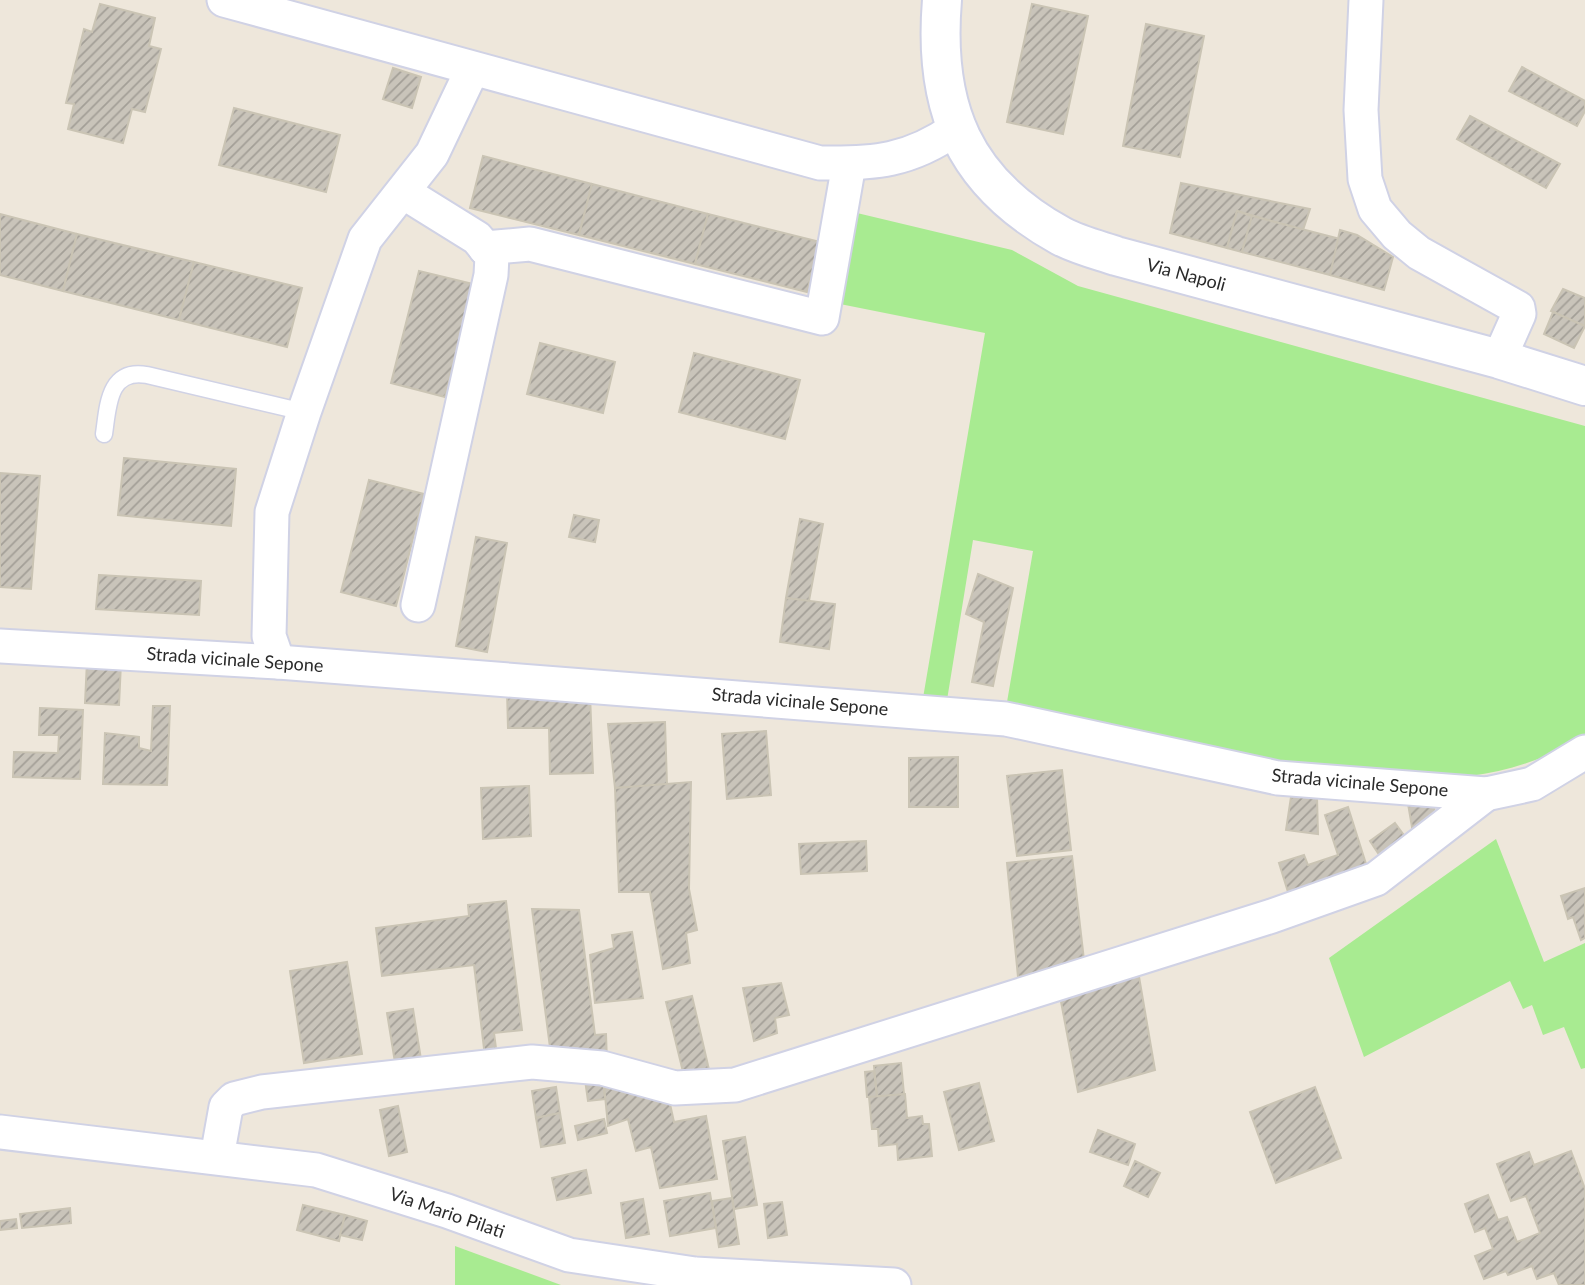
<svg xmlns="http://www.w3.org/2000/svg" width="1585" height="1285" viewBox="0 0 1585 1285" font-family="Lato,sans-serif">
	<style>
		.grass { fill: #a8eb91 }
		.building { fill: url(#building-hatch); stroke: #cac4b4; stroke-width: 2 }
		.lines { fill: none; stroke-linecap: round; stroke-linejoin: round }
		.service-casing { stroke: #d0d2e5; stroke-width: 19 }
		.minor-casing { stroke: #d0d2e5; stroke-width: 37 }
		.tertiary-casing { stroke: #d0d2e5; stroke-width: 42 }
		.service { stroke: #fff; stroke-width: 16 }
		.minor { stroke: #fff; stroke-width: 33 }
		.tertiary { stroke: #fff; stroke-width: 38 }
		.labels { text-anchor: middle; stroke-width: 7; stroke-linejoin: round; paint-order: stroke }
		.street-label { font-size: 18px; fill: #2a2a2a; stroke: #fff }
	</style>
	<defs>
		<pattern id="building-hatch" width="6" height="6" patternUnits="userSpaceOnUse" patternTransform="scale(1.75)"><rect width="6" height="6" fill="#c9c4ba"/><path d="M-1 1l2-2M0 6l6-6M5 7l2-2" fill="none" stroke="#a39f97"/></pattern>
	</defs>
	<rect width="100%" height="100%" fill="#eee7db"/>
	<g class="grass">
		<path d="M857 213 1012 250 1078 286 1585 426V738C1548 757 1511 771 1470 776L1247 759 1134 736 1007 702 1033 551 973 540 947 700 923 698 985 333 840 304Z"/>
		<polygon points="1496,839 1544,962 1585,943 1585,1068 1581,1069 1564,1027 1543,1035 1532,1005 1523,1009 1510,981 1364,1057 1329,958"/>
		<polygon points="455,1246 561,1285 455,1285"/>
	</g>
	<g class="building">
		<polygon points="100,4 155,18 149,46 161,49 145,112 132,109 123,143 68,129 74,104 66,103 84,29 92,32"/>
		<polygon points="1032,4 1088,16 1063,134 1007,122"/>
		<polygon points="1146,24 1204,36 1180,157 1123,146"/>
		<polygon points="1522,67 1585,101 1585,111 1577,126 1509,91"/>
		<polygon points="393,68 421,77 412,108 383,99"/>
		<polygon points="234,108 340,135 326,192 219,165"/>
		<polygon points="1470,116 1560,164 1546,188 1457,139"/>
		<polygon points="483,156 592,184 579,235 470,208"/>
		<polygon points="1181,183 1310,209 1303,230 1237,211 1227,248 1170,233"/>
		<polygon points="592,184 708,214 695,264 579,235"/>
		<polygon points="1237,211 1252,216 1242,252 1227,248"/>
		<polygon points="0,214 77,234 63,291 0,275"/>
		<polygon points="708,214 820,242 807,292 695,264"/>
		<polygon points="1252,216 1340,239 1330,275 1242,252"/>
		<polygon points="1340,230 1357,235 1393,257 1384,290 1330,275"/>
		<polygon points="77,234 194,262 179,320 63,291"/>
		<polygon points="194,262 302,288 287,347 179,320"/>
		<polygon points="419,271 473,284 445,397 391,383"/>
		<polygon points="1563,289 1585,298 1585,326 1551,311"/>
		<polygon points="1553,312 1585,326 1574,348 1544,334"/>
		<polygon points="540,343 615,362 603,413 527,394"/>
		<polygon points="694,353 800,380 785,439 679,412"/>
		<polygon points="124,458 236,469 231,526 118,515"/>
		<polygon points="0,473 40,476 31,589 0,587"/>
		<polygon points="369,480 424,494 396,606 341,592"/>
		<polygon points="574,515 599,520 595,542 569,537"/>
		<polygon points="800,519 823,524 809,601 786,598"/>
		<polygon points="476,537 507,543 487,652 456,646"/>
		<polygon points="978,574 1013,588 993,686 972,682 984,622 966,614"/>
		<polygon points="99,575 201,581 199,615 96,609"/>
		<polygon points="786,598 835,604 829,649 780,642"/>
		<polygon points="87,661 121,663 119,705 85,703"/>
		<polygon points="507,691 590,694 593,773 550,774 549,728 508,728"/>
		<polygon points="153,706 170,706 167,785 103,784 105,733 139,737 139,748 151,751"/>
		<polygon points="40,708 83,710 80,779 13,777 14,752 58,753 59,735 39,735"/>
		<polygon points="665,722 667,785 615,788 608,724"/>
		<polygon points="766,731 771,795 727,799 722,734"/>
		<polygon points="958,757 958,807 909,807 909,758"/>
		<polygon points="1062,770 1071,850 1017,856 1007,776"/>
		<polygon points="691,782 689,889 697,930 686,933 690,963 663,969 650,892 619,892 615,788"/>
		<polygon points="529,786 531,836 483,839 481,788"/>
		<polygon points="1433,796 1435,817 1413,833 1407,798"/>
		<polygon points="1291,797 1317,797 1318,834 1286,830"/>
		<polygon points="1348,807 1367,867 1288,892 1279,863 1304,855 1308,865 1338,855 1325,815"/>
		<polygon points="1395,823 1406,838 1380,856 1370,841"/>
		<polygon points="866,841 867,871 801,874 799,844"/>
		<polygon points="1072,856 1084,960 1018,977 1007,863"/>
		<polygon points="1585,888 1585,938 1581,940 1573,917 1568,919 1561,896"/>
		<polygon points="506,901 522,1030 494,1033 497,1056 485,1057 474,965 382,976 376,928 469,916 468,905"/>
		<polygon points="532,909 579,910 595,1035 606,1034 607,1062 551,1055"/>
		<polygon points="632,932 643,998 595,1003 590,955 614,948 612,935"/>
		<polygon points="347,962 362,1054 304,1063 290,971"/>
		<polygon points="1137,965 1155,1070 1078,1092 1059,991"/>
		<polygon points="781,983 789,1015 775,1018 777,1033 754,1041 743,988"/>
		<polygon points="692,996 710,1074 685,1080 666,1002"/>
		<polygon points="413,1009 423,1072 397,1075 387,1013"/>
		<polygon points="901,1063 904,1094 877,1097 874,1066"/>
		<polygon points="874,1071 877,1097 867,1097 865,1072"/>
		<polygon points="584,1073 603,1075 605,1099 588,1101"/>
		<polygon points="603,1075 668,1095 674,1122 706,1116 717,1179 660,1188 651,1147 636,1151 628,1119 608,1126"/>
		<polygon points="979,1083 994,1141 959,1150 944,1092"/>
		<polygon points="556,1087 560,1113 536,1118 532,1091"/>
		<polygon points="1315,1087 1341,1158 1276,1183 1250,1112"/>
		<polygon points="905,1094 907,1118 922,1116 923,1124 929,1124 932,1156 898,1160 897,1144 879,1146 878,1129 872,1129 869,1097"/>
		<polygon points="398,1106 407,1152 389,1156 380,1110"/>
		<polygon points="560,1113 565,1143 541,1147 536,1118"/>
		<polygon points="604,1119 607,1133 578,1140 575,1126"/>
		<polygon points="1098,1130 1135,1144 1128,1165 1090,1152"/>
		<polygon points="745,1137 757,1205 734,1209 723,1141"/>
		<polygon points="1571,1151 1585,1189 1585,1285 1559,1285 1554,1273 1537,1279 1532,1266 1508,1275 1506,1271 1484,1279 1475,1256 1493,1249 1485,1228 1475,1232 1465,1204 1488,1195 1498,1220 1507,1217 1517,1242 1540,1233 1526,1196 1511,1201 1497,1164 1529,1152 1534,1165"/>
		<polygon points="1135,1161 1160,1173 1148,1197 1124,1186"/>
		<polygon points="586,1170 591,1193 557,1200 552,1178"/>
		<polygon points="710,1193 716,1228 670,1236 664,1201"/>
		<polygon points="732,1198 739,1244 719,1247 712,1201"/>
		<polygon points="643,1199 649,1234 626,1238 621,1203"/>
		<polygon points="782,1202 787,1235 768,1238 764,1204"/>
		<polygon points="303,1205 345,1215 339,1241 297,1230"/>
		<polygon points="70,1208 71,1223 22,1228 20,1214"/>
		<polygon points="345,1215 367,1221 362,1240 340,1235"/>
		<polygon points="16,1219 17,1228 0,1230 0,1221"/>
	</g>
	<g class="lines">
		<defs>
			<path id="service" d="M104 434C108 407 108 368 147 375L304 412"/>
			<g id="minor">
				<path d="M224 0 820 163C874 164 910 161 955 129"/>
				<polyline points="1366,0 1361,110 1365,179 1375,209 1397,235 1419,253 1518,308 1519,314 1499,359"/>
				<polyline points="403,192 477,238 492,256 491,275 418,605"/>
				<polyline points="485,248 530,244 822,318 849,164"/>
				<polyline points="0,646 278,662 1006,719 1278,778 1486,794 1532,784 1585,752"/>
				<polyline points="278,662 269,636 272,512 304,412 365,239 432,154 472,70"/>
				<polyline points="0,1132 316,1170 447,1211 569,1255 695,1274 894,1285"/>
				<polyline points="217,1157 226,1107 234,1099 262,1092 532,1062 602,1068 675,1088 735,1085 1272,916 1376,879 1486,794"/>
			</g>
			<path id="tertiary" d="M942 0C933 107 963 182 1061 236 1078 245 1098 250 1116 256L1499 359 1585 386"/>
		</defs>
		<use href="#service" class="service-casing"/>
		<use href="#minor" class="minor-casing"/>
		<use href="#tertiary" class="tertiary-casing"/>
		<use href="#service" class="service"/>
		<use href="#minor" class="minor"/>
		<use href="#tertiary" class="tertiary"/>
	</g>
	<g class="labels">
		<g class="street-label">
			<text transform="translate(1186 275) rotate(15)" y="6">Via Napoli</text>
			<text transform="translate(235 660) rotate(4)" y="6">Strada vicinale Sepone</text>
			<text transform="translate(800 702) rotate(5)" y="6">Strada vicinale Sepone</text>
			<text transform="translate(1360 783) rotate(5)" y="6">Strada vicinale Sepone</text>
			<text transform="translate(447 1213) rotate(19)" y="6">Via Mario Pilati</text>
		</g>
	</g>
</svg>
